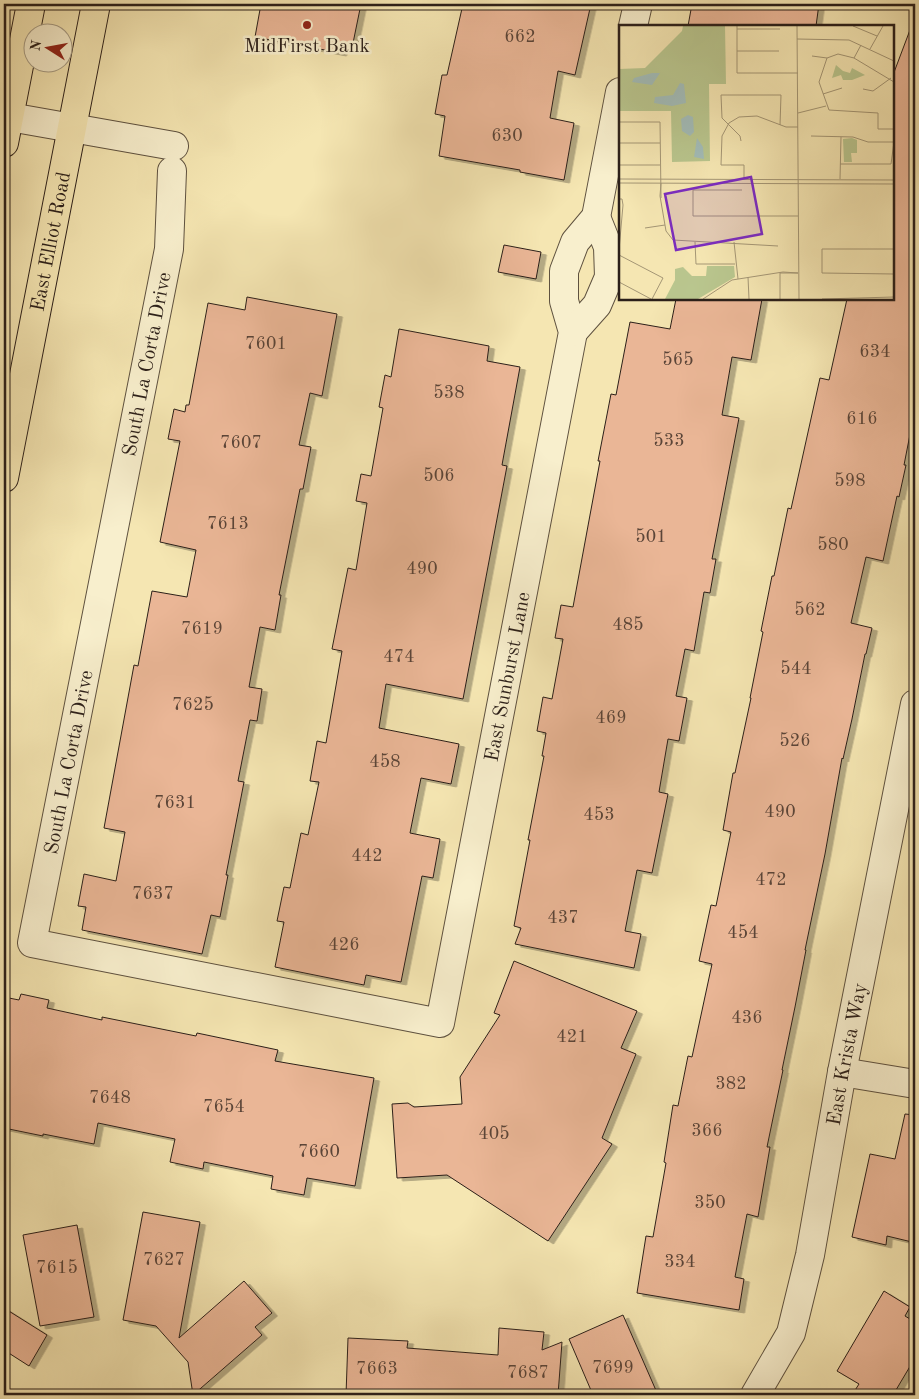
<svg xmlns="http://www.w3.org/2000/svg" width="919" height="1399" viewBox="0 0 919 1399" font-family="'Old Standard TT',serif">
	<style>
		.building { fill: #eab696; stroke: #2b1f19; filter: url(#shadow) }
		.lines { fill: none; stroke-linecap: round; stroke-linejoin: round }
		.minor-casing { stroke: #5e513f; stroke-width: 30 }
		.major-casing { stroke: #2b1f19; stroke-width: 30 }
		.minor { stroke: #f8efcd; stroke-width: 28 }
		.major { stroke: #f5e6b2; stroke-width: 28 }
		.poi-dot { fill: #8f2418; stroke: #f8efcd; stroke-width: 2 }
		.labels { text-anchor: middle; stroke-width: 5; stroke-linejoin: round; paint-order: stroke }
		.number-label { font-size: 18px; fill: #5b4538 }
		.poi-label { font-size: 20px; fill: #2b1f19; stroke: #f8efcd }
		.street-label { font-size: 20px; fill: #2b1f19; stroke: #f8efcd }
		.inset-road { fill: none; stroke: #a49675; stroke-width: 1 }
		.view { fill: #7b2cbf; fill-opacity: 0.15; stroke: #7b2cbf; stroke-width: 2.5 }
		.inset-edge { fill: none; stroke: #2b1f19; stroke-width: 2.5 }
	</style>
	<defs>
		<filter id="shadow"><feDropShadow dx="5.5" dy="3" stdDeviation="0" flood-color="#0004"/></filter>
	</defs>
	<rect width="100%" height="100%" fill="#f5e6b2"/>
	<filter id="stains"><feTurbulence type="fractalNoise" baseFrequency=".004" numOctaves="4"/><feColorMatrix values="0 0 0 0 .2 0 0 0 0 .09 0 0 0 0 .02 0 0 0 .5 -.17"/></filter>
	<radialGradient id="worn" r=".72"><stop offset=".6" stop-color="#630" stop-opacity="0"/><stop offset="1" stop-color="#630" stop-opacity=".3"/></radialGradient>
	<g class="building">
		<polygon points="261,4 361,4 352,48 342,46 341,53 255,37"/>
		<polygon points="463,4 591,4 575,75 558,71 550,118 574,123 564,180 520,172 520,170 439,156 445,116 435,114 442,75 447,75"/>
		<polygon points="692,4 819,4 816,26 688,26"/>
		<polygon points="913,22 915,22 915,409 904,465 906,465 899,497 897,496 883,561 866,557 851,623 872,628 866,654 865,654 852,719 843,759 842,758 825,854 805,950 806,950 795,1007 782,1070 783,1070 767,1147 770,1147 758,1217 747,1214 735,1277 744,1279 739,1310 637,1293 646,1236 653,1237 666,1163 664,1162 673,1105 678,1106 688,1056 692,1057 712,964 699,961 711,905 716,906 731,832 723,830 733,773 735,773 751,698 750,698 763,632 761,631 772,576 774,576 788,508 791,509 820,378 829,380 847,299 893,299 893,75"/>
		<polygon points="504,245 541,252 536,279 498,272"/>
		<polygon points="247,297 337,314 322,396 310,393 299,445 311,447 303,489 300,489 279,595 281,595 275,630 260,627 249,687 262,689 257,721 250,720 238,781 244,782 226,875 228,875 220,917 211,915 202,954 82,930 86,907 78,906 84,874 116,881 125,832 104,828 134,665 138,666 152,591 187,597 196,550 160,542 180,441 168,439 174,409 185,412 186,405 189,405 208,303 245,310"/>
		<polygon points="676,299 762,299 751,360 732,357 722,415 739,418 712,559 716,559 710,593 704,592 694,651 685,649 676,696 687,698 679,741 668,739 659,792 668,794 652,873 637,870 625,931 641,934 634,968 515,944 521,928 514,926 530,840 528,840 544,756 542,756 546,733 537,731 543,697 552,699 563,639 555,638 561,605 573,607 600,461 598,461 611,394 616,395 630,322 670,329"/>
		<polygon points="399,329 489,346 487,361 520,367 502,465 507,466 463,699 386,684 379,728 459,744 451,784 421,778 410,833 440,839 433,878 422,876 401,982 366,975 364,985 275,967 284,922 277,921 284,887 290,888 301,833 308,835 319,782 310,781 317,741 326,743 342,651 332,649 348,568 356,570 367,503 356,501 361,474 371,476 383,408 379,407 385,375 391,377"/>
		<polygon points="514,961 637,1011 621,1048 636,1054 602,1138 612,1144 548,1241 447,1175 397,1178 392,1104 408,1103 414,1107 462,1104 460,1077 500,1015 494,1013"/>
		<polygon points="21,994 49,1000 47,1008 102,1020 102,1017 196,1036 197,1033 278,1050 275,1061 374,1078 355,1186 307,1178 304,1195 271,1189 273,1176 204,1162 203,1169 170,1162 175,1139 98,1123 94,1144 43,1134 43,1136 4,1128 4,997 19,1000"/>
		<polygon points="905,1114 915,1115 915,1226 912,1242 887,1236 886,1245 852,1237 870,1154 895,1159"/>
		<polygon points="143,1212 200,1222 179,1338 244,1281 272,1313 255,1327 262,1335 193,1395 188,1362 156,1326 123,1320"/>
		<polygon points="77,1225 94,1317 40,1326 23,1235"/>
		<polygon points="884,1291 910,1307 905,1316 915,1322 915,1358 893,1395 852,1395 859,1384 837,1371"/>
		<polygon points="4,1308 47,1335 29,1366 4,1350"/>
		<polygon points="623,1315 658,1395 593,1395 569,1339"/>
		<polygon points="499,1328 544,1332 542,1350 562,1342 558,1395 346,1395 348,1338 408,1341 407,1348 498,1355"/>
	</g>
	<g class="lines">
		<defs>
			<g id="minor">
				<polyline points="633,26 638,4"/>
				<polyline points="4,116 174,146"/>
				<path id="s1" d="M172 171 169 249 32 943 440 1023 573 332 564 301V271L575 242 596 217 620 92"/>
				<polyline points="573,332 597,305 609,277 608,247 596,217"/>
				<polyline points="842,1072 915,1084"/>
				<path id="s2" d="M755 1395 791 1333 810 1255 842 1072 915 704"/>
			</g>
			<g id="major">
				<polyline points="4,143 31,4"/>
				<path id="s3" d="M4 478 96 4"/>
			</g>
		</defs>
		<use href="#minor" class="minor-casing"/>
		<use href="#major" class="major-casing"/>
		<use href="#minor" class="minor"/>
		<use href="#major" class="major"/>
	</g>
	<circle class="poi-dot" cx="307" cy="25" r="5"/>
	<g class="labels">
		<g class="number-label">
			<text x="520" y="42">662</text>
			<text x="507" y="141">630</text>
			<text x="266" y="349">7601</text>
			<text x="875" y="357">634</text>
			<text x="678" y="365">565</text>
			<text x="449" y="398">538</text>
			<text x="862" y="424">616</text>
			<text x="669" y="446">533</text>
			<text x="241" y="448">7607</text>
			<text x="439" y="481">506</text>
			<text x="850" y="486">598</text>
			<text x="228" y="529">7613</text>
			<text x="651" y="542">501</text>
			<text x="833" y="550">580</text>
			<text x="422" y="574">490</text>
			<text x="810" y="615">562</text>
			<text x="628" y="630">485</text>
			<text x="202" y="634">7619</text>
			<text x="399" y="662">474</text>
			<text x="796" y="674">544</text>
			<text x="193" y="710">7625</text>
			<text x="611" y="723">469</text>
			<text x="795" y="746">526</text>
			<text x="385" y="767">458</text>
			<text x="175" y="808">7631</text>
			<text x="780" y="817">490</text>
			<text x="599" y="820">453</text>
			<text x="367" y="861">442</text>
			<text x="771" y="885">472</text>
			<text x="153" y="899">7637</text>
			<text x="563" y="923">437</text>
			<text x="743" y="938">454</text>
			<text x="344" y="950">426</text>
			<text x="747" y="1023">436</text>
			<text x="572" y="1042">421</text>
			<text x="731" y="1089">382</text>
			<text x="110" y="1103">7648</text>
			<text x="224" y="1112">7654</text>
			<text x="707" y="1136">366</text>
			<text x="494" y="1139">405</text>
			<text x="319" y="1157">7660</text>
			<text x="710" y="1208">350</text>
			<text x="164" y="1265">7627</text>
			<text x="680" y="1267">334</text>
			<text x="57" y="1273">7615</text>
			<text x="613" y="1373">7699</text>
			<text x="377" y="1374">7663</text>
			<text x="528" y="1378">7687</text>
		</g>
		<g class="poi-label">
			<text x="307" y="52">MidFirst Bank</text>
		</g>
		<g class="street-label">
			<text dy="7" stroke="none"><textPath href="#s3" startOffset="241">East Elliot Road</textPath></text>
			<text transform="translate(146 364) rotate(-79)" y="7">South La Corta Drive</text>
			<text dy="7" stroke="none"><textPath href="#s1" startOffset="1554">East Sunburst Lane</textPath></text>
			<text transform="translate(68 762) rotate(-79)" y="7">South La Corta Drive</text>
			<text dy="7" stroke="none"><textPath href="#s2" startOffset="356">East Krista Way</textPath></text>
		</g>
	</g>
	<g transform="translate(619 25)">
		<rect width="275" height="275" fill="#f5e6b2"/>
		<path d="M64 1H106L107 59H90L91 136 53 137 52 86H0V44L26 43 63 6ZM217 40 224 46 231 48 233 43 246 50 233 55H224L222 50 213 53ZM233 113 238 115V128H232L233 137H225L224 114ZM88 241H115L116 252 79 274H46L56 255V244L64 242 73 251H87Z" fill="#b9c68e"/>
		<path d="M33 48H41L33 60 13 57 15 53ZM61 58 65 59 67 78 53 81 35 78 36 72 54 70ZM69 90 74 92 75 107 71 111 63 106 62 94ZM78 113 84 122 85 134 75 132Z" fill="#a2bcb8"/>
		<path class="inset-road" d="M118 1V48H179M178 1 180 274M234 1 258 11M118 4H161M178 14 230 15 275 36M242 20 235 33 275 57M251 24 264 1M118 26H160M193 31 208 33 219 29 235 33M208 33 200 57 210 85 259 88V104H275M244 64 254 66 272 53M204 69 223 63M179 88 207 81M0 97H41L42 173M192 111 234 112 249 117H275L272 139H221M122 116 121 111 103 93 102 70H162L161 100M0 118H41M0 140H41M0 154 275 155M125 154V140H102L103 111 110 98 120 92 138 91 167 102H179M221 154 222 112M0 158 275 159M42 158 41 171 47 206 54 215M123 165H74V191H179M0 174H3L4 180 0 225M26 203 46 200M54 215 159 221M76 217 77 239H116M115 217 119 254M275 224H203V248L275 249M0 230 44 253 33 274M161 248V274M161 248H179M129 252 130 274M0 257 32 274M84 274 113 255 164 247 179 248M203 274 275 272"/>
		<path class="view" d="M132 152 143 209 57 225 46 169Z"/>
		<rect width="275" height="275" class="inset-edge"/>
	</g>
	<rect width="919" height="1399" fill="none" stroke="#f5e6b2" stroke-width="20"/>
	<rect x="5" y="5" width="909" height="1389" fill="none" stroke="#2b1f19" stroke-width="2.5"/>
	<rect x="10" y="10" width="899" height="1379" fill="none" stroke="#2b1f19"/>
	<g transform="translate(48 48) rotate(281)"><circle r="24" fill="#f8efcd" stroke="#a69c85"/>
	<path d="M0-4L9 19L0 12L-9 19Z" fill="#8f2418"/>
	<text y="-8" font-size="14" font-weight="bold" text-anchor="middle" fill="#2b1f19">N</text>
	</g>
	<rect width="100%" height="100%" filter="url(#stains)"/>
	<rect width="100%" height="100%" fill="url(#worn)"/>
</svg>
